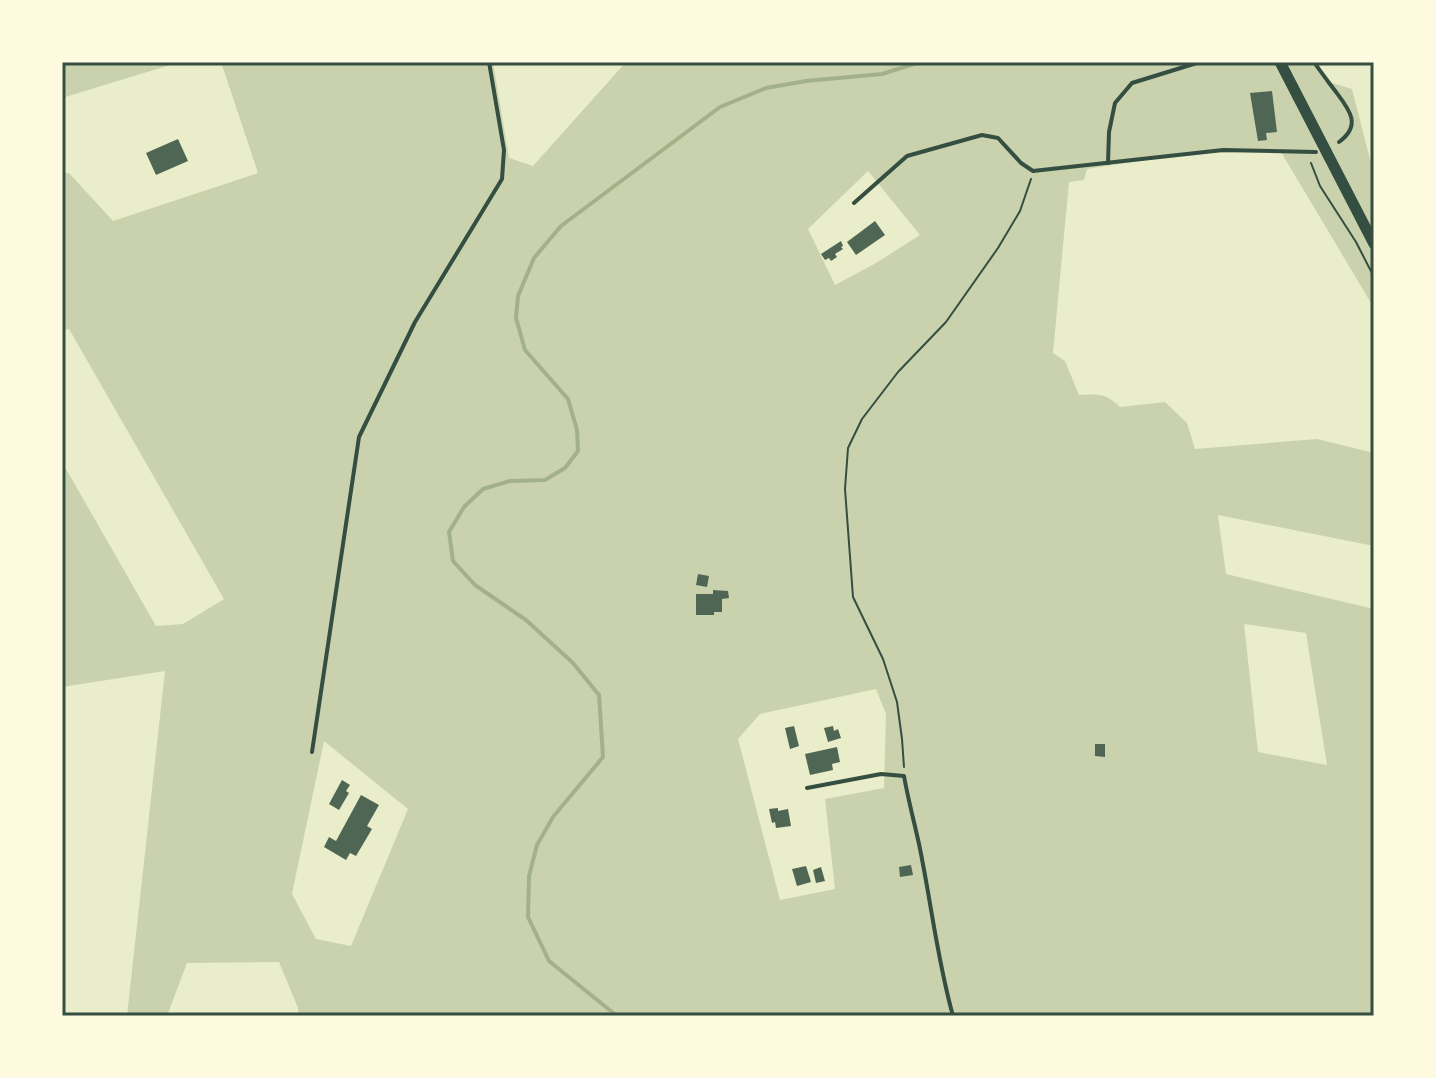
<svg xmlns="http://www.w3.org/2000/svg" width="1436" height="1078" viewBox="0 0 1436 1078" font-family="'Golos Text',sans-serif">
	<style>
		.green { fill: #cad2ad; fill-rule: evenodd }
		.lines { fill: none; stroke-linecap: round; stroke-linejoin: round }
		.stream { stroke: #a3b18a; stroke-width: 4 }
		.building { fill: #4f6655 }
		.path { stroke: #344e41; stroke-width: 2 }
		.service { stroke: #344e41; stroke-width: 4 }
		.secondary { stroke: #344e41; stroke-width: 11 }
		.neatline { fill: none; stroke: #344e41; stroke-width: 3 }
	</style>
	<rect width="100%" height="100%" fill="#e9edc9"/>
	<g class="green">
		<polygon points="62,62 180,62 62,98"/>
		<path d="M221 62H493L509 158 533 166 626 62H1314L1329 82 1352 89 1371 163H1374V308L1281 152 1192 153 1087 169 1084 180 1069 182 1053 353 1065 361 1079 395C1098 394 1106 393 1120 407L1165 402 1187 423 1195 449 1317 439 1374 453V546L1218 515 1226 574 1374 609V1016H298V1008L279 962 187 963 167 1016H127L165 671 62 687V462L156 626 183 624 224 599 69 329 62 330V174L69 173 113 221 258 173ZM868 171 920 235 876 263 835 285 808 229ZM1244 624 1306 633 1327 765 1258 752ZM876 689 886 714 884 788 825 799 835 889 780 900 738 739 760 714ZM324 741 408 809 351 946 316 939 292 894Z"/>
	</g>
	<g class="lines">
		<polyline class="stream" points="617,1016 549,961 528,917 529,876 537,845 553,817 603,757 599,695 573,663 526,620 475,585 453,561 449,532 464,507 483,489 510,481 545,480 565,468 578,451 577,430 568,399 525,350 516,318 518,296 534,258 561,226 720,107 766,88 806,81 882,74 920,62"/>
	</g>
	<g class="building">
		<polygon points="1272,91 1277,132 1266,133 1267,140 1258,141 1250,93"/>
		<polygon points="178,139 188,161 156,175 146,153"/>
		<polygon points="875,221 885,235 856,255 847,242"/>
		<polygon points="841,241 843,246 841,247 843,249 835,254 837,257 831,261 829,258 825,260 821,254"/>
		<polygon points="698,574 709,576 707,587 696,585"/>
		<polygon points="713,590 728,591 729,598 722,599 722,612 714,612 714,615 696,615 696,594 713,594"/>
		<polygon points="794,726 799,746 790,749 785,728"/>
		<polygon points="833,726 834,731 838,729 841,738 828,742 824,728"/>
		<polygon points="1095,744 1105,744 1105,757 1095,756"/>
		<polygon points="837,747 840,762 832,764 833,770 810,775 805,754"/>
		<polygon points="342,780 350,785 346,791 349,793 339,810 329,804"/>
		<polygon points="361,795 379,805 367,826 372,829 356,856 350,853 346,860 324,847 329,837 336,841"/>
		<polygon points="778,808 778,811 788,809 791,826 776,828 775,822 772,823 769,809"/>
		<polygon points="911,865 913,875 900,877 899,867"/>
		<polygon points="806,866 811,882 797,886 792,869"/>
		<polygon points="821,867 825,881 816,883 813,870"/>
	</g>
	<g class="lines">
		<g class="path">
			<polyline points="1311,163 1320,186 1356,242 1374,277"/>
			<polyline points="904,767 902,739 897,702 883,659 853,597 845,489 848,448 862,419 898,372 946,322 998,248 1020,211 1031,179"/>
		</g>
		<g class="service">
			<path d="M1314 62C1320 71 1327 80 1333 88 1347 107 1364 124 1339 142"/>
			<polyline points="1108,163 1109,132 1115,103 1132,83 1200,62"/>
			<polyline points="854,203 907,156 982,135 998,138 1021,163 1033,171 1223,150 1316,152"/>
			<polyline points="312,752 359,437 415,322 502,179 504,150 489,62"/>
			<path d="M807 788 881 774 904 776C908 799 914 821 919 844 931 901 937 959 953 1016"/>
		</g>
		<polyline class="secondary" points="1280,62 1374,244"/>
	</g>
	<rect width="1436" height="1078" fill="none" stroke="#fefae0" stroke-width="128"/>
	<rect x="64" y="64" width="1308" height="950" class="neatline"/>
</svg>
